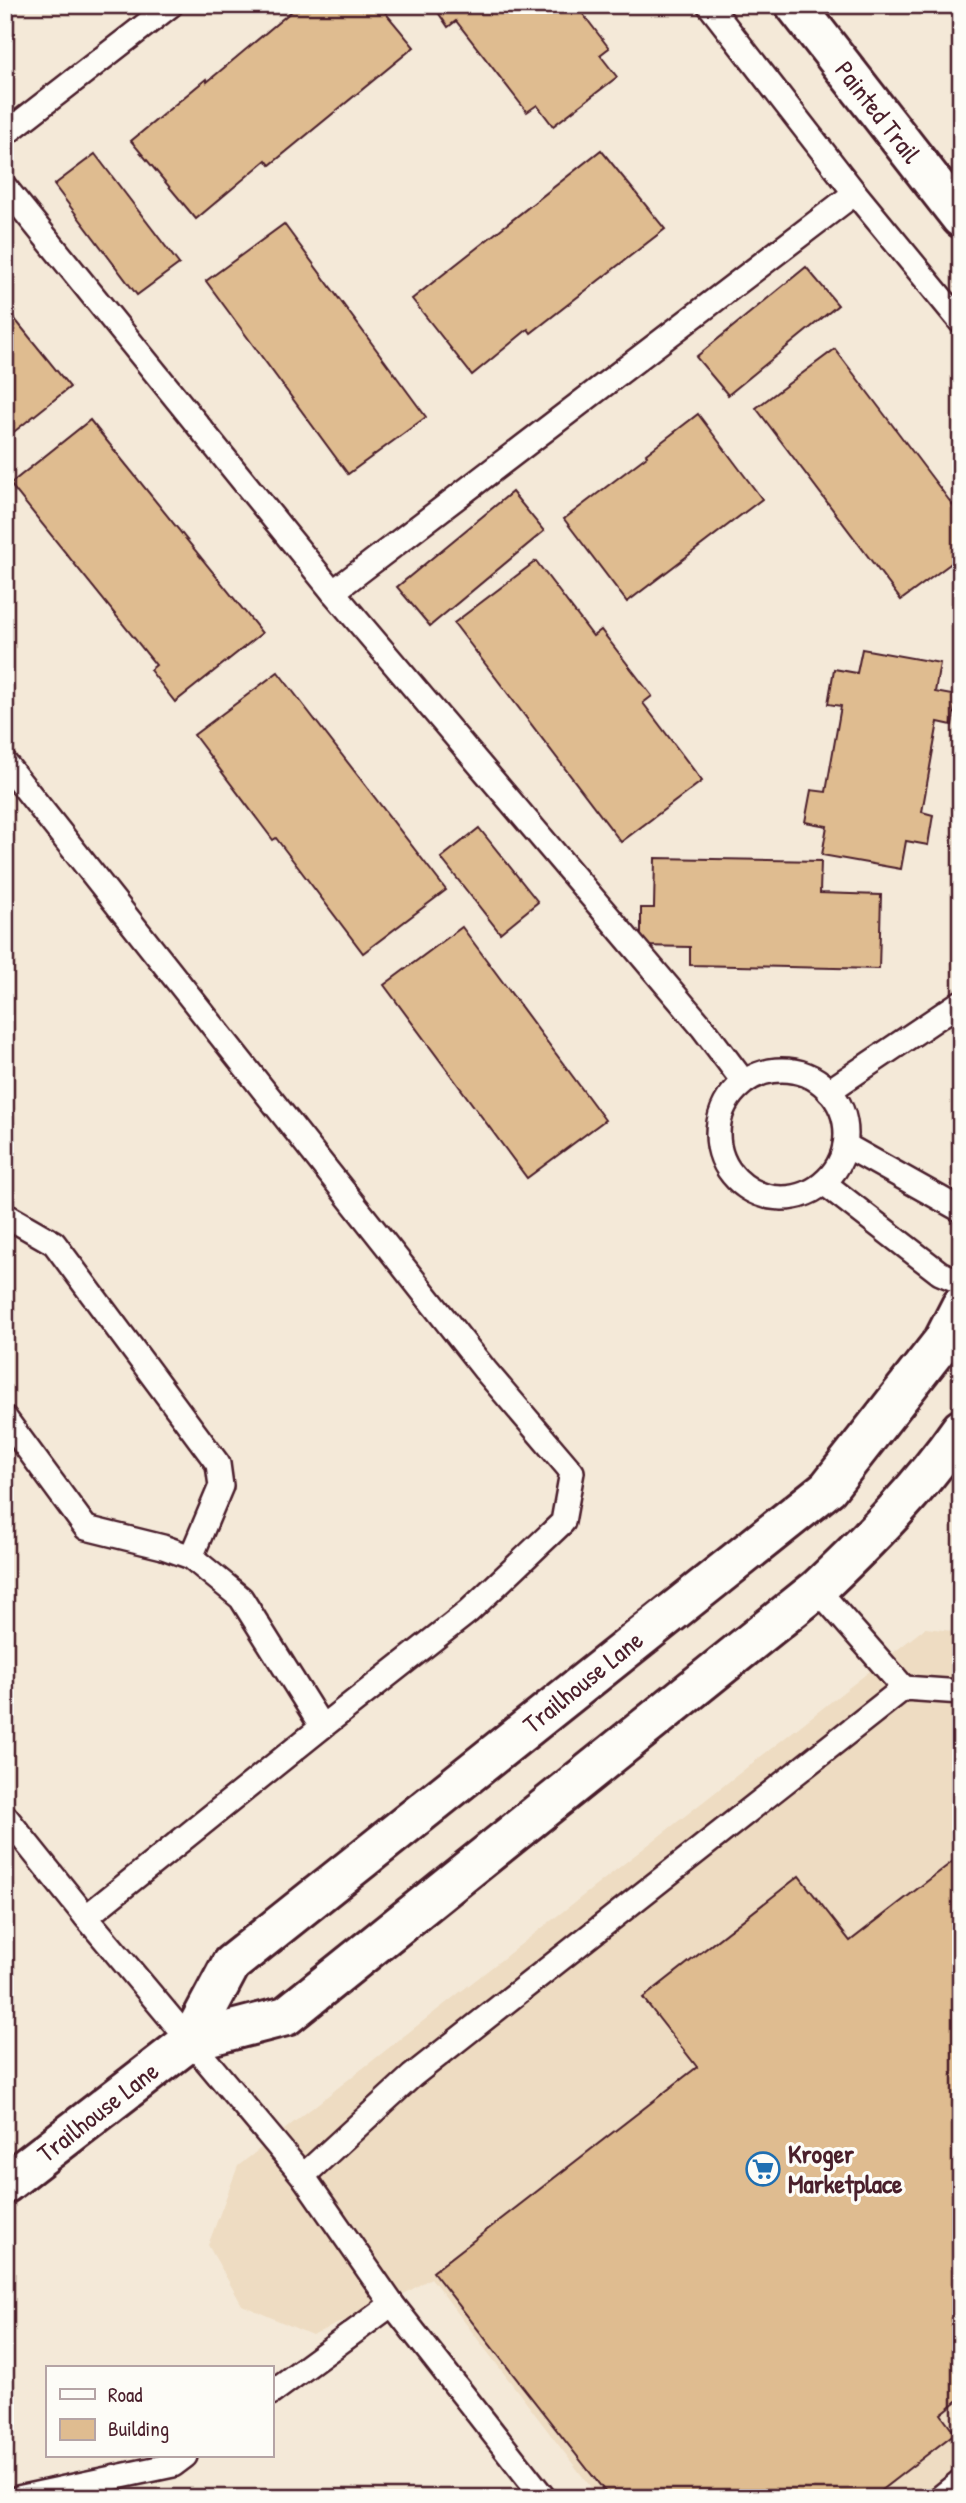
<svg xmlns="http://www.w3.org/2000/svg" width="966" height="2503" viewBox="0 0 966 2503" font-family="'Patrick Hand',sans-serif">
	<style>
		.built { fill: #eedcc2 }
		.building { fill: #dfbc90; stroke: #4a1f2b; stroke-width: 2 }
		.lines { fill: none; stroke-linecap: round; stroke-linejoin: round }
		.service-casing { stroke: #4a1f2b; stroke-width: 28 }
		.minor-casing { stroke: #4a1f2b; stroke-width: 44 }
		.service { stroke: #fdfcf7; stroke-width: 23 }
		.minor { stroke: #fdfcf7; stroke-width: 38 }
		.labels { text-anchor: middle; stroke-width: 7; stroke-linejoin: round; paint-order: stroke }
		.street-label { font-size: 26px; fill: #4a1f2b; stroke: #fdfcf7 }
		.poi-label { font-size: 26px; font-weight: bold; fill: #4a1f2b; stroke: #fdfcf7; text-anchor: start }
	</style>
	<rect width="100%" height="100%" fill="#f4e9d8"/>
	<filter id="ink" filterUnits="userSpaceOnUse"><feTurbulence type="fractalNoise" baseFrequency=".0143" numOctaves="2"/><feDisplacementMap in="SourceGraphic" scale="14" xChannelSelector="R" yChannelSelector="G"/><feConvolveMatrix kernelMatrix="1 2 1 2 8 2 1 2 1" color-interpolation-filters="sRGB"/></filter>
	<g filter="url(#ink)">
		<polygon class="built" points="925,1628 961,1632 961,2498 599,2498 431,2278 399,2297 312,2335 242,2305 208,2245 238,2166"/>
		<g class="building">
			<polygon points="299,5 379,5 414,47 270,165 266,160 196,219 131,141 206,79 207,82"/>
			<polygon points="433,5 576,5 609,48 600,55 617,77 553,126 537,105 527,112 456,21 448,27"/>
			<polygon points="601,150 665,229 531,333 528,329 472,375 412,299"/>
			<polygon points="95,154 179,264 137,295 54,185"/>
			<polygon points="284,224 426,417 348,474 206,281"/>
			<polygon points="806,267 838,305 728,395 696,357"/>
			<polygon points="5,307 70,387 5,439"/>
			<polygon points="835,349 961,516 961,556 901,600 756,408"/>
			<polygon points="698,414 762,499 627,602 564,519 647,456 646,454"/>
			<polygon points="90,420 262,633 175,702 150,670 156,665 10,484"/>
			<polygon points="512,492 544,531 430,626 397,587"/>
			<polygon points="536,561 593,636 601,630 652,696 643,703 702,781 621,842 454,623"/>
			<polygon points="862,649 940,663 935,692 957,696 952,725 938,722 922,812 933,815 928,845 906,841 901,869 822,855 827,826 805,822 811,790 826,792 841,706 828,704 834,669 857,673"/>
			<polygon points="278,672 446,890 363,953 276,838 273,840 194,735"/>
			<polygon points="479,828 538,902 500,933 441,858"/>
			<polygon points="655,858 821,861 820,893 881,895 879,969 690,965 690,947 641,946 641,908 654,908"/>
			<polygon points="462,927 605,1120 527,1178 384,985"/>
			<polygon points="961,1855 961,2398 941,2414 955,2433 871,2498 821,2498 819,2496 817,2498 610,2498 433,2272 697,2067 643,1998 799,1876 850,1941"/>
		</g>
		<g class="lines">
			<defs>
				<g id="service">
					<polyline points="709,5 855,193 961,322"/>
					<polyline points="5,134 171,5"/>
					<polyline points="5,187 333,592 703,1028 743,1081"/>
					<polyline points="333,592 855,193"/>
					<polyline points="5,763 485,1370 572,1472 563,1522 468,1612 322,1727 241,1598 191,1557 163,1547 86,1528 5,1418"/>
					<circle cx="782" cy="1134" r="64"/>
					<polyline points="829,1091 961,1002"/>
					<polyline points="845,1145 961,1210"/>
					<polyline points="824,1183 940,1273 961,1282"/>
					<polyline points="5,1217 7,1216 54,1243 218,1464 221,1486 191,1557"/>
					<polyline points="817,1589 904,1688"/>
					<polyline points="5,1816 86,1917 303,2176 412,2076 904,1688 961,1692"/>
					<polyline points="86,1917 322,1727"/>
					<polyline points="303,2176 392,2304 544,2498"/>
					<polyline points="271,2393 392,2304"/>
					<polyline points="18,2498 173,2465 185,2456"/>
					<polyline points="940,2498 961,2481"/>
				</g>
				<g id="minor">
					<polyline points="795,5 961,218"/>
					<polyline points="190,2041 231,1964 828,1488 943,1341 961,1306"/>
					<path d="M5 2184 190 2041 286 2016 817 1589C869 1540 920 1488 961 1429"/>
				</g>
			</defs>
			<use href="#service" class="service-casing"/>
			<use href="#minor" class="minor-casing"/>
			<use href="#service" class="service"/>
			<use href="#minor" class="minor"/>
		</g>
	</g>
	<defs>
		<symbol id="supermarket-ring" viewBox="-11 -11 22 22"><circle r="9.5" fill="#fdfcf7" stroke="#1f6fb2" stroke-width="1.5"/><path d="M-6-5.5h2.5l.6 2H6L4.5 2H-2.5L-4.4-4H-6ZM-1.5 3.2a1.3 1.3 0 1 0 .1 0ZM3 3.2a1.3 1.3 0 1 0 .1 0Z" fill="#1f6fb2"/></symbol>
	</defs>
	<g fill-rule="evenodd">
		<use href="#supermarket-ring" x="744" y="2150" width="38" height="38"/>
	</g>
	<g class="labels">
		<g class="street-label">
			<text transform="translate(878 112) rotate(52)" y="9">Painted Trail</text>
			<text transform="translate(583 1682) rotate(-39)" y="9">Trailhouse Lane</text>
			<text transform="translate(98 2112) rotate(-38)" y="9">Trailhouse Lane</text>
		</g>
		<g class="poi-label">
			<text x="788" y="2163">Kroger<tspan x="788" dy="30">Marketplace</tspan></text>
		</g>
	</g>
	<rect width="966" height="2503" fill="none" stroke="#fdfcf7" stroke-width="28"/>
	<rect x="14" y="14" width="938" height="2475" fill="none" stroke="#4a1f2b" stroke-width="2.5" filter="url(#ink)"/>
	<rect x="46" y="2366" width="228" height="91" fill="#fdfcf7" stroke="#b5a4a5" stroke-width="2"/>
	<rect x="60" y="2389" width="35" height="10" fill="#fdfcf7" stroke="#b5a4a5" stroke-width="2"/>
	<text x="108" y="2402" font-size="21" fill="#4a1f2b">Road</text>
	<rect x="60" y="2419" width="35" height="21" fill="#dfbc90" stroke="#b5a4a5" stroke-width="2"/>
	<text x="108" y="2436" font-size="21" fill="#4a1f2b">Building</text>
</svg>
